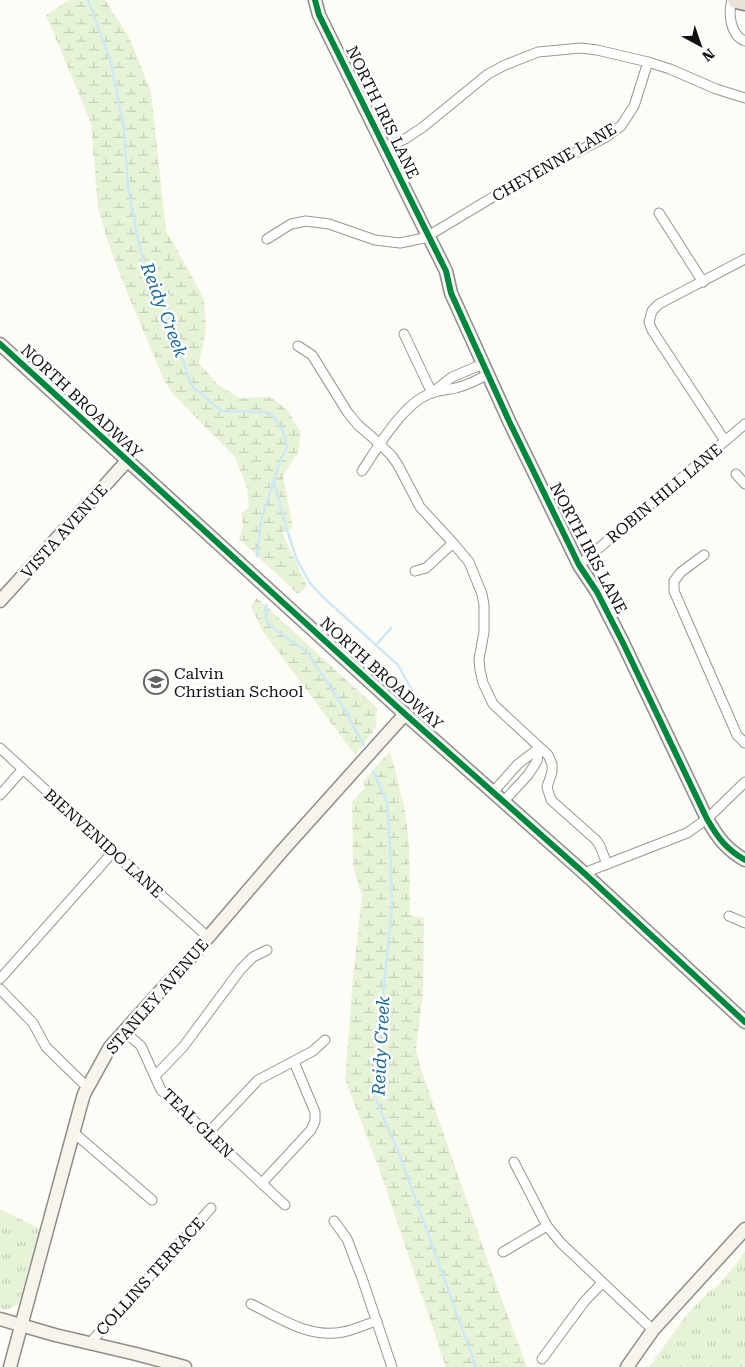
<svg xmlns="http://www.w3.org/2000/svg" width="745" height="1367" viewBox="0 0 745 1367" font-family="'Roboto Serif',serif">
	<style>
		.grass { fill: url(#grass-tufts) }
		.wetland { fill: url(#wetland-marsh) }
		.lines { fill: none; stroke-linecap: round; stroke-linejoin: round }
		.stream { stroke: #cde8f7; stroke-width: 2.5 }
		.street-casing { stroke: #979795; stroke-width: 11 }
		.secondary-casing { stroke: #8e8d8b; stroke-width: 15 }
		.highway-casing { stroke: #858482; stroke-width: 19 }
		.street { stroke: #fffffe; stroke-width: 9 }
		.secondary { stroke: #f6f4eb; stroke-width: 12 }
		.highway { stroke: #eae1d8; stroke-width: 16 }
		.cycleway-casing { stroke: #fff; stroke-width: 9 }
		.cycleway { stroke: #00873e; stroke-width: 6 }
		.labels { text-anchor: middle; stroke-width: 5; stroke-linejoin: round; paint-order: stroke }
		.street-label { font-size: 16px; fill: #111; stroke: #fff }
		.poi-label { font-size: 16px; fill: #111; stroke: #fff; text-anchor: start }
		.water-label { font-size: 18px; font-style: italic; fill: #1768a6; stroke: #fff }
	</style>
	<defs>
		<pattern id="grass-tufts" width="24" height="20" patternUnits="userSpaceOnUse" patternTransform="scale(1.25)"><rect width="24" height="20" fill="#e7f3d7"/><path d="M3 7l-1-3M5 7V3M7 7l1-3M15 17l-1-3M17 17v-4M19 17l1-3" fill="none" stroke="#c5cfb8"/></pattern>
		<pattern id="wetland-marsh" width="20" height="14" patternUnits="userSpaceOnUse" patternTransform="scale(1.25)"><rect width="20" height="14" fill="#e7f3d7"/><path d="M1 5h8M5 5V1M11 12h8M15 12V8" fill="none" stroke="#c5cfb8"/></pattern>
	</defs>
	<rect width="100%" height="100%" fill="#fdfcf7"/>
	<g class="grass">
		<path d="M0 1209 40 1229 20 1300C15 1307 9 1311 0 1309Z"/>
		<polygon points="745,1251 745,1367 649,1367 686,1316 709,1291 717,1287 736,1264"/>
	</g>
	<g class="wetland">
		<polygon points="69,0 105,0 129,37 151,92 166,231 188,269 204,300 206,331 199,363 218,385 239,398 271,397 288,411 301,433 298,452 283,476 293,528 282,532 307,586 298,594 239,539 243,526 241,514 249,507 247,488 235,457 173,394 164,380 131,302 111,251 98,208 91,123 46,15"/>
		<polygon points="257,598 377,708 376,728 355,755 262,630 251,606"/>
		<polygon points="390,751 405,811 409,844 410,915 424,918 423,992 416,1048 419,1063 497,1287 527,1367 446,1367 380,1171 345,1079 353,979 362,895 353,866 352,802 365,788 363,781"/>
	</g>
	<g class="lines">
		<g class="stream">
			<polyline points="88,0 110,59 124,128 128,187 138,240 146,272 164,302 191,385 221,411 264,412 272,414 283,431 287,447 280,461 261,521 257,556"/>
			<polyline points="274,482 287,530 297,560 310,583 323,597 398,665 413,692 438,716"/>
			<polyline points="266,605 266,620 269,625 307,652 348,714 353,726 364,745"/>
			<polyline points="376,645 391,628"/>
			<polyline points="373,771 387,802 390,847 392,908 379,1033 375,1098 400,1156 476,1367"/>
		</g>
		<defs>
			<g id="street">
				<path d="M732 0C728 13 730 35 745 41"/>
				<polyline points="385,148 405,139 423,127 488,74 505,65 538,52 581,48 597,50 648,62 670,69 716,89 745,98"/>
				<polyline points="659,213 703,282"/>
				<polyline points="267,239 291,224 306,221 329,224 375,240 400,243 429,237 428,236 513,185 606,137 621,126 634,106 648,62"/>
				<polyline points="404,334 432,393"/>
				<polyline points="298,346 312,355 348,413 358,425 372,437 391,455 398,465 420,507 453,543 469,562 482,594 484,605 484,632 479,659 480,670 483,683 493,704 548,755 552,764 552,772 547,787 551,800 596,840 600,846 607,864"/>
				<polyline points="434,391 452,377 483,364"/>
				<polyline points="725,441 652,330 649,322 652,311 659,304 745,259"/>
				<path d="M362 471C378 447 402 405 429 394 438 390 447 390 456 388 467 385 478 380 488 374"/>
				<polyline points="736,474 745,484"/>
				<polyline points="704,555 681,572 674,581 674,591 737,735 745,743"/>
				<polyline points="579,565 745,424"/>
				<polyline points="415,571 426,568 453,543"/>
				<polyline points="0,748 113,852 208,937"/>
				<polyline points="494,791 518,764 539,748"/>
				<polyline points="0,795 23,769"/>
				<polyline points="504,801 528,775 537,761 539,748"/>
				<polyline points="584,873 687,833 707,819 745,782"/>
				<polyline points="729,916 745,923"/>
				<polyline points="0,979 113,852"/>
				<polyline points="0,989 33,1023 46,1047 88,1088"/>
				<polyline points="124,1031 141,1046 161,1090 285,1205"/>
				<polyline points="155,1076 183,1047 241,969 253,957 267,950"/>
				<polyline points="73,1132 152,1200"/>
				<polyline points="208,1133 258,1080 313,1051 325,1040"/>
				<polyline points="514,1162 547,1226 561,1243 653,1330"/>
				<polyline points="262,1183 311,1130 315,1121 315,1112 294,1062"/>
				<polyline points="334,1221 347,1239 362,1278 392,1367"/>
				<polyline points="503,1252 547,1226"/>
				<path d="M251 1304C280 1318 309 1339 343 1332 354 1330 366 1324 377 1321"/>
				<polyline points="90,1343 211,1208"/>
				<polyline points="542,1359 584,1302 602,1283"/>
			</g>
			<g id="secondary">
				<polyline points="315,0 319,15 428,236"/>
				<path d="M429 237 446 271 451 293 509 421 579 565 597 592 623 643 707 819C718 838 726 849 745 860"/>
				<polyline points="0,344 405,714 584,873 745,1022"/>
				<polyline points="0,601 127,461"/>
				<polyline points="0,1319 55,1335 136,1354 185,1367"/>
				<polyline points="10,1367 80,1108 84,1094 110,1047 192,956 282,851 405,714"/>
				<polyline points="627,1367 653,1330 745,1229"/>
			</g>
			<polyline id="highway" points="736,0 745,2"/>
		</defs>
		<use href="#street" class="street-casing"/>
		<use href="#secondary" class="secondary-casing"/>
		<use href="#highway" class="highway-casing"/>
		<use href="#street" class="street"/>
		<use href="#secondary" class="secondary"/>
		<use href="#highway" class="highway"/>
		<defs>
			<g id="cycleway">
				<path d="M315 0 319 15 446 271 451 293 509 421 579 565 597 592 623 643 707 819C718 838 726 849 745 860"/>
				<polyline points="0,344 405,714 584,873 745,1022"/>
			</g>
		</defs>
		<use href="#cycleway" class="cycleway-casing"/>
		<use href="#cycleway" class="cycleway"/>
	</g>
	<defs>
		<symbol id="school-ring" viewBox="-11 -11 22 22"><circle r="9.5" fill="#fff" stroke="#646362" stroke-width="1.5"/><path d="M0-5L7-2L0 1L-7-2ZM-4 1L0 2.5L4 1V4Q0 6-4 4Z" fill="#646362"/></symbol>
	</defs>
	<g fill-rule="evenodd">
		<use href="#school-ring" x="142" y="668" width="28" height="28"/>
	</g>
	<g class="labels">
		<g class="street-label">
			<text transform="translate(383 112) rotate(64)" y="6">NORTH IRIS LANE</text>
			<text transform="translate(554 162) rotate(-30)" y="6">CHEYENNE LANE</text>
			<text transform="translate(82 401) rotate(43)" y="6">NORTH BROADWAY</text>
			<text transform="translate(664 493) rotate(-40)" y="6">ROBIN HILL LANE</text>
			<text transform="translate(64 531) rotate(-48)" y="6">VISTA AVENUE</text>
			<text transform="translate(589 548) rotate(62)" y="6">NORTH IRIS LANE</text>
			<text transform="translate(382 673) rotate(42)" y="6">NORTH BROADWAY</text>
			<text transform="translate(104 843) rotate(42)" y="6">BIENVENIDO LANE</text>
			<text transform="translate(157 996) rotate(-49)" y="6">STANLEY AVENUE</text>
			<text transform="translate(198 1123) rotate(44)" y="6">TEAL GLEN</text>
			<text transform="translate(150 1276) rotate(-48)" y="6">COLLINS TERRACE</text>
		</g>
		<g class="poi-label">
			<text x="174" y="679">Calvin<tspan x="174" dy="18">Christian School</tspan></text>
		</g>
		<g class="water-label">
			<text transform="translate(164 310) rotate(69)" y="6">Reidy Creek</text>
			<text transform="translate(381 1046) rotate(-87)" y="6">Reidy Creek</text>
		</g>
	</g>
	<g transform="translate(700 45) rotate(140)" stroke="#ffffff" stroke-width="4" paint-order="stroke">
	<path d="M0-4L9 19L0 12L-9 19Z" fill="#111111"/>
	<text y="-8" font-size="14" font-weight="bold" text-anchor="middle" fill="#111111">N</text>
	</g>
</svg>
